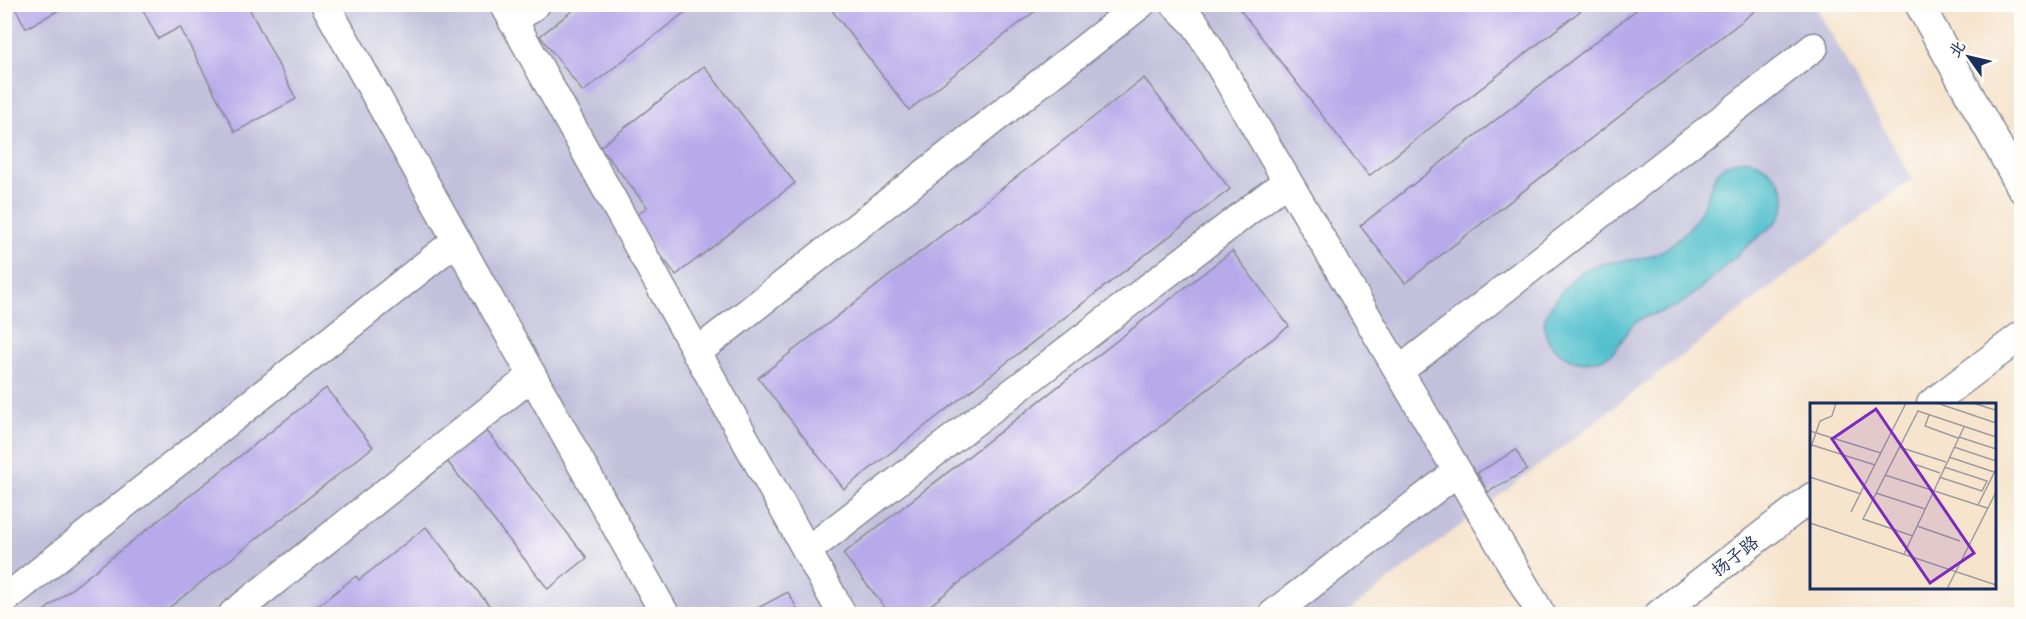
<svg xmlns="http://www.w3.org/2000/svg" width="2026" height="619" viewBox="0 0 2026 619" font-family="'Gochi Hand','LXGW WenKai TC',sans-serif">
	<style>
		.industrial { fill: #c2c1dc }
		.water { fill: #54c1ce; stroke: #387896; stroke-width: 1.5 }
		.building { fill: #b8a9ea }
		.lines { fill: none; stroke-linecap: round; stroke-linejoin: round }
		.minor-casing { stroke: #888a96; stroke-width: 31 }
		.minor { stroke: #fff; stroke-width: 28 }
		.labels { text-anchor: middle; stroke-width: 4.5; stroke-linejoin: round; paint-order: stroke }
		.street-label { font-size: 18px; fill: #1b2f5e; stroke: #fdfcf7 }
		.inset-road { fill: none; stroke: #9e9ca1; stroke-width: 1.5 }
		.view { fill: #7b2cbf; fill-opacity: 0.15; stroke: #7b2cbf; stroke-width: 3 }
		.inset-edge { fill: none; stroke: #1b2f5e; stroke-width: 3 }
	</style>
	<rect width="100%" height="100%" fill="#fdfcf7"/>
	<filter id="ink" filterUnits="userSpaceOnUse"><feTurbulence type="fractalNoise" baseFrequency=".0167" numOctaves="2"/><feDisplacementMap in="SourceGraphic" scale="12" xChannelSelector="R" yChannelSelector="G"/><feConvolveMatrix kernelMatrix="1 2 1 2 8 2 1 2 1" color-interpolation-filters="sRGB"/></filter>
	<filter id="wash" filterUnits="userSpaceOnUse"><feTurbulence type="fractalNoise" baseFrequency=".008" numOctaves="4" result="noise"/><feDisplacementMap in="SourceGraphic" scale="24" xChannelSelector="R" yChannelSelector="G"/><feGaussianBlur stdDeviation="1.35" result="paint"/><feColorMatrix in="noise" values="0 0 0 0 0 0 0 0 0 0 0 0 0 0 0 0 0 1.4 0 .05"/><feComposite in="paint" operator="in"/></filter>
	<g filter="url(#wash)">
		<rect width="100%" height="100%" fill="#f6e4cd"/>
		<polygon class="industrial" points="4,5 1815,5 1912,179 1345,614 5,614"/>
		<path class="water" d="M1746 159C1766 164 1791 184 1784 208 1783 211 1780 216 1778 220 1769 230 1757 237 1747 246 1725 265 1706 287 1682 303 1669 312 1646 314 1636 322 1619 335 1623 355 1594 361 1564 367 1531 336 1550 308 1558 296 1570 279 1583 271 1606 258 1635 264 1658 253 1664 250 1671 245 1677 240 1689 230 1698 219 1704 204 1715 178 1713 164 1746 159Z"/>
		<g id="blocks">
			<g class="building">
				<polygon points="13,4 70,4 26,28"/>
				<polygon points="140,4 247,4 296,99 235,132 180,27 158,39"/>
				<polygon points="581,4 695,4 583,92 540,36"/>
				<polygon points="827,4 1044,4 909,110"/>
				<polygon points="1241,4 1589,4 1369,176 1238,7"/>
				<polygon points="1644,4 1764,4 1405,283 1360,226"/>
				<polygon points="704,66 795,183 676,275 632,219 647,207 600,147"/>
				<polygon points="1144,78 1230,189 844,489 758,378"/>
				<polygon points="1232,251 1289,326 919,614 890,614 843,554"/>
				<polygon points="326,388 373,447 161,614 40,614"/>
				<polygon points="486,430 587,558 548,589 447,461"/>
				<polygon points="1516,450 1527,470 1488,492 1477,473"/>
				<polygon points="426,527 496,614 311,614 309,613 356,576 359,580"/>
				<polygon points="788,592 800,614 759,614 756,609"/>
			</g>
		</g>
	</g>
	<g filter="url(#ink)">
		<use href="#blocks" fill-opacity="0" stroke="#888a96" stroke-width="1.5"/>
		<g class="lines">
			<defs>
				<g id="minor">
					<polyline points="325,4 665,614"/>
					<polyline points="504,4 842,614"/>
					<polyline points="1175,4 1196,25 1541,614"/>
					<polyline points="1919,4 2022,189"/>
					<polyline points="513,22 536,4"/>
					<polyline points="696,353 1141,4"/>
					<polyline points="1399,371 1814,47"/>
					<polyline points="1931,404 2022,335"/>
					<polyline points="807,551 1287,181"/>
					<polyline points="4,600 457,240"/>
					<polyline points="233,614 532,376"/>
					<polyline points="1273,614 1457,472"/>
					<polyline points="1659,614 1812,497"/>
				</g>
			</defs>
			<use href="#minor" class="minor-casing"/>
			<use href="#minor" class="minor"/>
		</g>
	</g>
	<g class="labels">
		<g class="street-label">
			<text transform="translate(1735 556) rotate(-38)" y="6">扬子路</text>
		</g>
	</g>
	<g transform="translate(1810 403)">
		<rect width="186" height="186" fill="#f6e4cd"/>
		<path class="inset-road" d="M127 0 186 20M163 0 185 7M119 12 115 23 148 35M0 28 71 50M149 34 186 46M2 42 65 62M89 44 136 59M144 44 186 58M0 47 10 18 22 13 26 0M139 54 184 69M104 61 130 70M75 72 177 105M0 74 51 91M129 74 172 88 177 78 134 64M66 90 115 106M168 102 186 66M41 109 96 0M0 120 186 182M107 123 150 138M103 133 53 116 108 8 186 34M94 151 154 24M137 186 186 89"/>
		<path class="view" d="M66 6 164 150 120 180 22 36Z"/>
		<rect width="186" height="186" class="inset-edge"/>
	</g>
	<rect width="2026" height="619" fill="none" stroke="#fdfcf7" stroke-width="24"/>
	<g transform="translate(1969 57) rotate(304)" stroke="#fdfcf7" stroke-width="4.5" paint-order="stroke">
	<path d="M0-4.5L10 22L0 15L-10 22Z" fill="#1b2f5e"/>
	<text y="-9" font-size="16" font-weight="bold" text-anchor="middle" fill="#1b2f5e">北</text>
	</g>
</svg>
